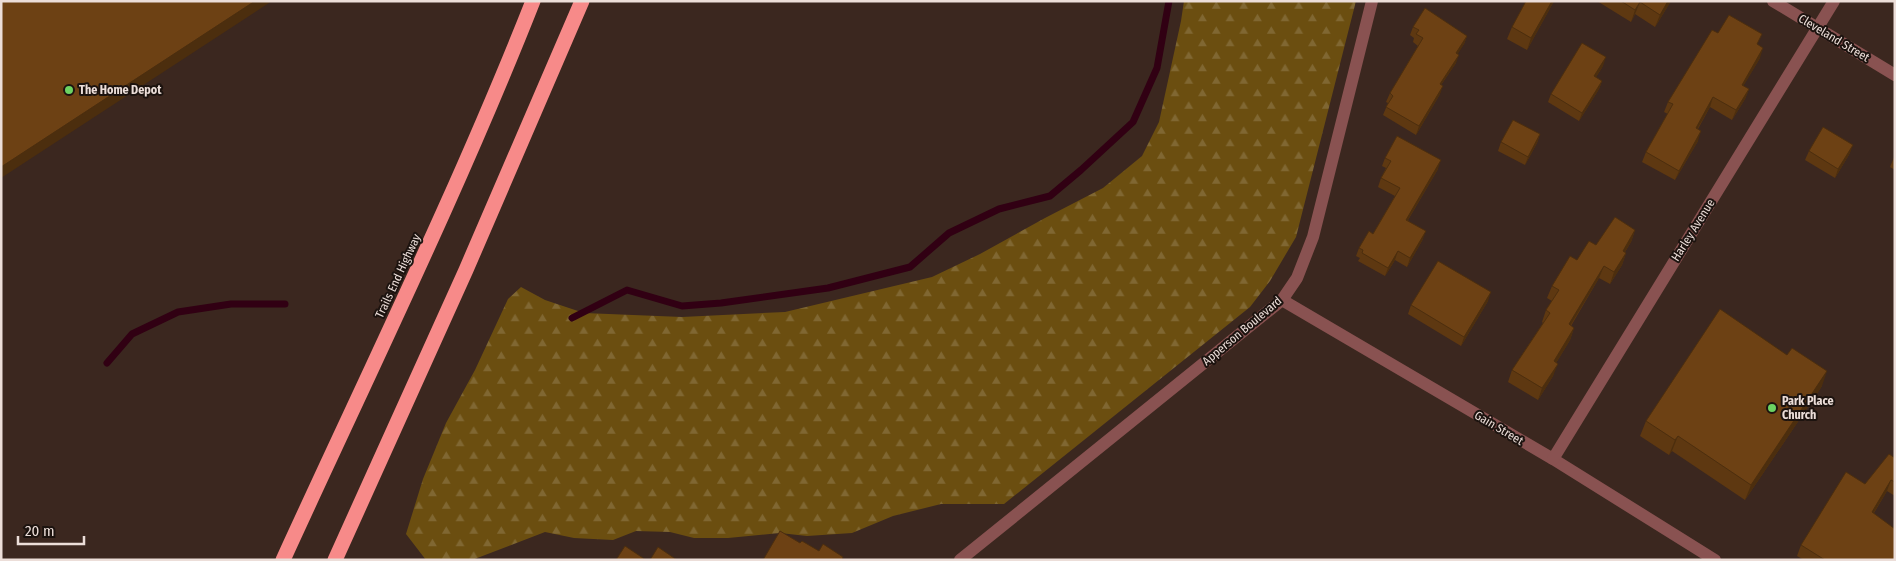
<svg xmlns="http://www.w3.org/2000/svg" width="1896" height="561" viewBox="0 0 1896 561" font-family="'Fira Sans Condensed',sans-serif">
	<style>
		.forest { fill: url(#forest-firs) }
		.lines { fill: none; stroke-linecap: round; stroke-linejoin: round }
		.stream { stroke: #310013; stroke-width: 7 }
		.street { stroke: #895251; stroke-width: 12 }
		.highway { stroke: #f78a89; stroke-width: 15 }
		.wall { fill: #5e3811 }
		.shaded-wall { fill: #4c2e0e }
		.building { fill: #6d4114; stroke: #4c2e0e }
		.poi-dot { fill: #6cd362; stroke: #1c130f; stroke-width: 2 }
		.labels { text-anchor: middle; stroke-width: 4; stroke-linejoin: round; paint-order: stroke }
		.street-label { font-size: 12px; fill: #ecded9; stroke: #1c130f }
		.poi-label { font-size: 12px; font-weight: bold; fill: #ecded9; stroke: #1c130f; text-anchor: start }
	</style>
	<defs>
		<pattern id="forest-firs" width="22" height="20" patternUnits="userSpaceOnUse" patternTransform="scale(1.25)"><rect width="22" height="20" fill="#6b4e10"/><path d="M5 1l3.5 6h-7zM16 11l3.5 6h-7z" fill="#806732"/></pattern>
	</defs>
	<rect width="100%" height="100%" fill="#3b271f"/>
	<polygon class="forest" points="1184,1 1356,1 1296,237 1270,281 1250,307 1004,504 941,504 893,516 852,533 807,536 780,533 728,538 694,538 670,532 636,531 613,540 574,538 545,532 472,560 426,560 406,534 423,479 446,423 475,370 508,299 521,287 545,300 584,313 682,317 785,312 932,277 980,254 1045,218 1103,188 1142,156 1159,122 1181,21"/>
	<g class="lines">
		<g class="stream">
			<polyline points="572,318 627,290 682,306 721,303 828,288 910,267 949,233 999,209 1050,196 1081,170 1133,122 1157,68 1169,1"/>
			<polyline points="107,363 132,334 178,312 231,304 285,304"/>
		</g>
		<g class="street">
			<polyline points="1773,1 1895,75"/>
			<polyline points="1282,300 1553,459 1715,560"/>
			<polyline points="1553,459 1834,1"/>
			<polyline points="960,560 1282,300 1297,278 1313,237 1372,1"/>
		</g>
		<g class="highway">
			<path d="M283 560C368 374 458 191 533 1"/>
			<polyline points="335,560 466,270 582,1"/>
		</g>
	</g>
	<g class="wall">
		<polygon points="1554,1 1527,50 1507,39 1512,27"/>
		<polygon points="1597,1 1671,1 1655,27 1635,14 1631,22"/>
		<polygon points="1413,27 1467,36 1464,44 1457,54 1456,63 1441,85 1440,94 1416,135 1383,115 1388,103 1386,102 1390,93 1418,46 1413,42 1414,38 1410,35"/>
		<polygon points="1758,45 1760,58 1743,86 1749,89 1745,99 1732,120 1710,107 1698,129 1698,141 1675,180 1642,162 1646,152 1668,114 1664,112 1668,102"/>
		<polygon points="1603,66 1596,77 1602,81 1599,89 1579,121 1548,102 1551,94"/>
		<polygon points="1540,134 1537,143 1525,165 1498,151 1501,142"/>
		<polygon points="1809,151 1850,153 1835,178 1805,160"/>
		<polygon points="1895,155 1895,170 1890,167"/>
		<polygon points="1385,158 1438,169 1408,220 1423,239 1407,267 1395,260 1385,276 1358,261 1360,258 1356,256 1359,248 1373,234 1395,196 1378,187 1381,178 1386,168 1382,166"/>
		<polygon points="1635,230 1631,242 1625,252 1626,253 1622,265 1610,284 1599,278 1571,326 1574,328 1570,340 1556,363 1553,376 1538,400 1508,382 1512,370 1543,323 1542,322 1546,310 1552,301 1547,298 1552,286 1577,260 1596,245"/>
		<polygon points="1488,301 1461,346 1408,314 1411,305"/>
		<polygon points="1822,386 1745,500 1672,451 1669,455 1640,436 1646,421"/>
		<polygon points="1895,458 1895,496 1887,491 1874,513 1895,560 1804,560 1797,556 1801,545 1865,484"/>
	</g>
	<g class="shaded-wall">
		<polygon points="255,1 272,1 1,178 1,167"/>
		<polygon points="1552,1 1554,1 1527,50 1531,38"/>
		<polygon points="1668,1 1671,1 1655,27 1660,15"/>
		<polygon points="1640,2 1635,14 1631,22 1635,10"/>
		<polygon points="1467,36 1464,44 1453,62 1456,53"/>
		<polygon points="1763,48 1760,58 1738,95 1742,85"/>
		<polygon points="1459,55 1456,63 1436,92 1440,84"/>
		<polygon points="1606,57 1603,66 1591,85 1594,76"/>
		<polygon points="1602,81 1599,89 1579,121 1582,113"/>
		<polygon points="1443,86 1440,94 1416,135 1419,126"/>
		<polygon points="1749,89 1745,99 1732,120 1736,110"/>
		<polygon points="1713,97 1710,107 1692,138 1696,128"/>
		<polygon points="1701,131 1698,141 1675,180 1679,171"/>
		<polygon points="1540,134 1537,143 1525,165 1528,157"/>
		<polygon points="1853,145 1850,153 1835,178 1838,169"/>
		<polygon points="1441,160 1438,169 1403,228 1406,220"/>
		<polygon points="1635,230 1631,242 1618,263 1623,251"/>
		<polygon points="1426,231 1423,239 1407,267 1410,258"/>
		<polygon points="1398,251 1395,260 1385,276 1388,268"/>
		<polygon points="1626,253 1622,265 1610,284 1614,272"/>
		<polygon points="1604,266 1599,278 1564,336 1569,324"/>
		<polygon points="1491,292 1488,301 1461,346 1464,337"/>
		<polygon points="1574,328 1570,340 1550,373 1554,361"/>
		<polygon points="1558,364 1553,376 1538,400 1542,388"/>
		<polygon points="1827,371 1822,386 1745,500 1751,485"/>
		<polygon points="1678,436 1672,451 1669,455 1675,440"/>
		<polygon points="1891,480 1887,491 1868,522 1872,512"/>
	</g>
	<g class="building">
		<polygon points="1,1 255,1 1,167"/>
		<polygon points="1526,1 1552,1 1531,38 1512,27"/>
		<polygon points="1621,1 1668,1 1660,15 1640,2 1635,10"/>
		<polygon points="1425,8 1467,36 1456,53 1459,55 1440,84 1443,86 1419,126 1386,107 1393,96 1390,93 1423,38 1416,34 1419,30 1413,27"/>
		<polygon points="1729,15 1762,34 1757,44 1763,48 1742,85 1749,89 1736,110 1713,97 1696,128 1701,131 1679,171 1646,152 1673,104 1668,102 1712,30 1718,33"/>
		<polygon points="1582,43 1606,57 1594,76 1602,81 1582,113 1551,94"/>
		<polygon points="1513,120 1540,134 1528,157 1501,142"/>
		<polygon points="1823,127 1853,145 1838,169 1809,151"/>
		<polygon points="1397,136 1441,160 1406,220 1426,231 1410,258 1398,251 1388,268 1362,253 1363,250 1359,248 1369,231 1373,234 1400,188 1381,178 1391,161 1385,158"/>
		<polygon points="1615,217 1635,230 1623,251 1626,253 1614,272 1604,266 1569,324 1574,328 1554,361 1558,364 1542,388 1512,370 1550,313 1546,310 1559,290 1552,286 1570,256 1577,260 1589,241 1596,245"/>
		<polygon points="1438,261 1491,292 1464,337 1411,305"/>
		<polygon points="1720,309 1787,355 1792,348 1827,371 1751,485 1678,436 1675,440 1646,421"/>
		<polygon points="1889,454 1895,458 1895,482 1891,480 1872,512 1895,529 1895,560 1825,560 1801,545 1846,472 1865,484"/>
		<polygon points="780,531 800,543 802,541 819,551 823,544 843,557 842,560 763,560"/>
		<polygon points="625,546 646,560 616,560"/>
		<polygon points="658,547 677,560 650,560"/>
	</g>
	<g class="poi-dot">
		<circle cx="69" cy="90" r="5"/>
		<circle cx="1772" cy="408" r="5"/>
	</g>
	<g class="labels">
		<g class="street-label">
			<text transform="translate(1834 38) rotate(31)" y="4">Cleveland Street</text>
			<text transform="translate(1693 230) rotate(-58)" y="4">Harley Avenue</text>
			<text transform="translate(398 276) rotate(-65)" y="4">Trails End Highway</text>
			<text transform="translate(1242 331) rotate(-40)" y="4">Apperson Boulevard</text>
			<text transform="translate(1499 428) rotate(31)" y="4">Gain Street</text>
		</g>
		<g class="poi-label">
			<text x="79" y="94">The Home Depot</text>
			<text x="1782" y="405">Park Place<tspan x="1782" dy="14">Church</tspan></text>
		</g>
	</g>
	<rect width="1896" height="561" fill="none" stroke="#ecded9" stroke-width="5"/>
	<path d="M18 536v8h66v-8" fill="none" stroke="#ecded9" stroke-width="2.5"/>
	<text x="25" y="536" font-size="15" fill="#ecded9" stroke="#1c130f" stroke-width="4" paint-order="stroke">20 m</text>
</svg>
